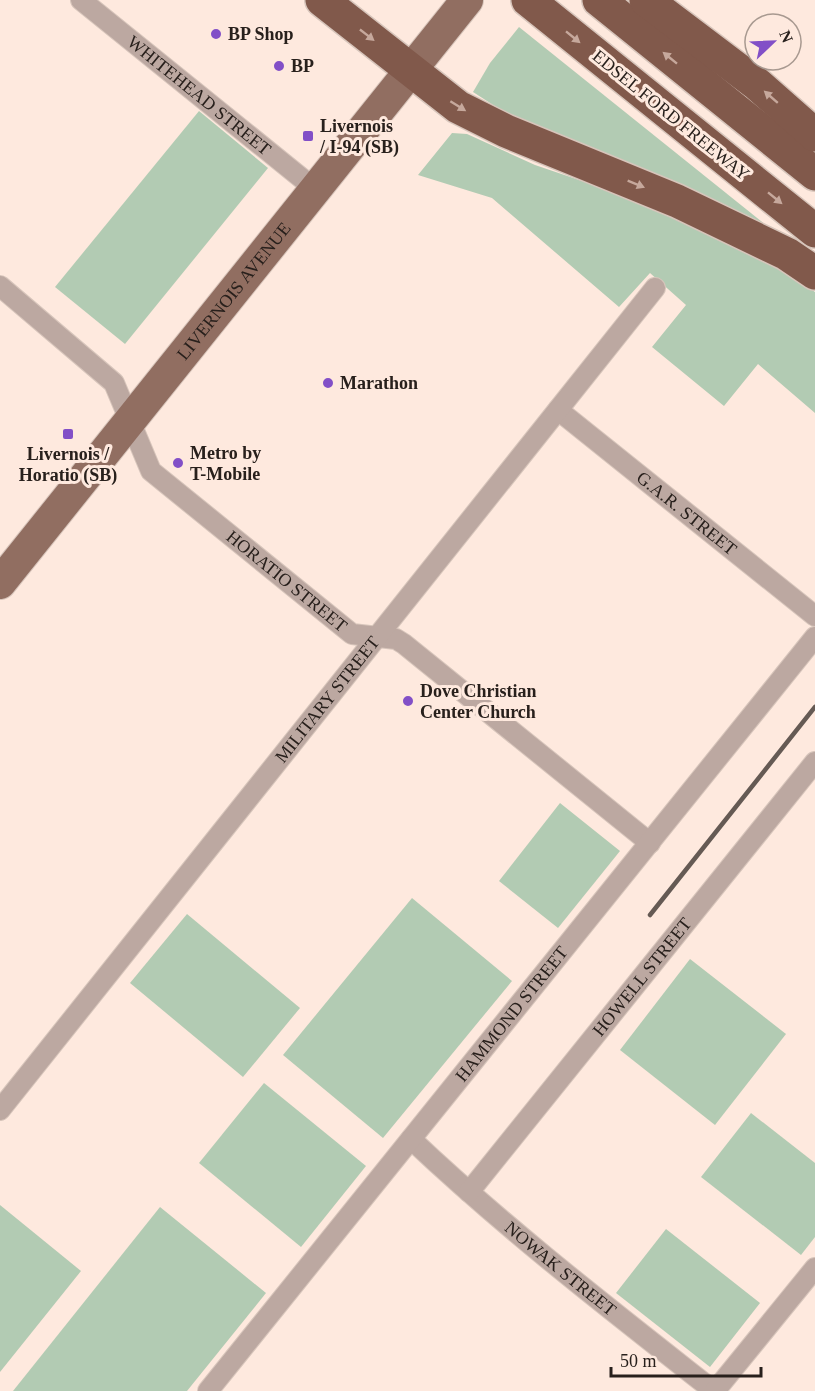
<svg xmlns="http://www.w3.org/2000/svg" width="815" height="1391" viewBox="0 0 815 1391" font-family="Georgia,serif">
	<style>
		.green { fill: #b2cbb3 }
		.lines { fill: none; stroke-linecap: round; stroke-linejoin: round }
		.street-casing { stroke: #d7c5bb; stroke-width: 22 }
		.primary-casing { stroke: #d7c5bb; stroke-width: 34 }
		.highway-casing { stroke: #d7c5bb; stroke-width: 36 }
		.street { stroke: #bca8a1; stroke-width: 20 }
		.primary { stroke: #916e61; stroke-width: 32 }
		.highway { stroke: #81594b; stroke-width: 33 }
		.rail { stroke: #655a54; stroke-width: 4.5 }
		.oneway { fill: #c6a89c }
		.poi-dot { fill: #824fc7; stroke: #fee9de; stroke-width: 2 }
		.labels { text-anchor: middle; stroke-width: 6; stroke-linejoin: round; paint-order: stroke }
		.poi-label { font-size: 18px; font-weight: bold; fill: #28201c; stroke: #fee9de; text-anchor: start }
		.street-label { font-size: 18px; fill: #28201c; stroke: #fee9de }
	</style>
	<rect width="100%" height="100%" fill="#fee9de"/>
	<g class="green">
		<polygon points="519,27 767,226 504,112 473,92 490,63"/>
		<polygon points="199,111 268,168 125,344 55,287"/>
		<polygon points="452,133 467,134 535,165 647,203 768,259 815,292 815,413 758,364 724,406 652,347 686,305 650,273 619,307 492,198 418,175"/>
		<polygon points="560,803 620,851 558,928 499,881"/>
		<polygon points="412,898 512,981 383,1138 283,1055"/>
		<polygon points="187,914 300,1008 243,1077 130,983"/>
		<polygon points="690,959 786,1034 715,1125 620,1050"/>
		<polygon points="264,1083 366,1166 301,1247 199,1163"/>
		<polygon points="751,1113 815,1163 815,1237 801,1255 701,1177"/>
		<polygon points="0,1205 81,1271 0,1372"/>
		<polygon points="160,1207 266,1293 187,1391 13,1391"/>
		<polygon points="666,1229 760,1303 710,1367 616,1293"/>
	</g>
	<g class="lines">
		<defs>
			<g id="street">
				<path id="s1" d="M81 0 315 189"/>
				<path id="s2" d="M0 286 114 383 151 471 352 634 396 639 404 644 650 843"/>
				<path id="s3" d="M558 410 815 616"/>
				<path id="s4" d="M0 1110 655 288"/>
				<path id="s5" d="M411 1139C506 1229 611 1310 714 1391"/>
				<path id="s6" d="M469 1192 815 762"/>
				<path id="s7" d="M208 1391 815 637"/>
				<polyline points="715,1391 815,1268"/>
			</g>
			<g id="primary">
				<path id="s8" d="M0 583 467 0"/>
			</g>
			<g id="highway">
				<polyline points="322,0 458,107 506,131 677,201 787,254 815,273"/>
				<polyline points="528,0 815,231"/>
				<polyline points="599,0 815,174"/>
				<polyline points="646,0 757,84 815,135"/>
			</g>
		</defs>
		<use href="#street" class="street-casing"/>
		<use href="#primary" class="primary-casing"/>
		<use href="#highway" class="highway-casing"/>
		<use href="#street" class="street"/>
		<use href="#primary" class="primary"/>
		<use href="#highway" class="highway"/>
		<polyline class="rail" points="650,915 815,707"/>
	</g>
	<defs><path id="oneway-solid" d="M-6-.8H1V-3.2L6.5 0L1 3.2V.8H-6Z" transform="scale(1.5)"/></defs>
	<g class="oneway">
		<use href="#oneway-solid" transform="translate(367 35) rotate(38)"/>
		<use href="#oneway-solid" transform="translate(573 37) rotate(39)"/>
		<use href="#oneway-solid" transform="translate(670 58) rotate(-141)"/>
		<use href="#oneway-solid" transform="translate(771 97) rotate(-139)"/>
		<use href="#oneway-solid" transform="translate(458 106) rotate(32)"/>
		<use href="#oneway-solid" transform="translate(636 184) rotate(22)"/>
		<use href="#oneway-solid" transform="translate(775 198) rotate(39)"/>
	</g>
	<g class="poi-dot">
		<circle cx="216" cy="34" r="6"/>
		<circle cx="279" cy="66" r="6"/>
		<rect x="302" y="130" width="12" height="12" rx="3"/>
		<circle cx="328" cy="383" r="6"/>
		<rect x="62" y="428" width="12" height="12" rx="3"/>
		<circle cx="178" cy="463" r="6"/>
		<circle cx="408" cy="701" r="6"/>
	</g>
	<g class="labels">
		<g class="poi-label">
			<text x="228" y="40">BP Shop</text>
			<text x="291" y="72">BP</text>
			<text x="320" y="132">Livernois<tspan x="320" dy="21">/ I-94 (SB)</tspan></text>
			<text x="340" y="389">Marathon</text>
			<text x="190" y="459">Metro by<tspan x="190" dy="21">T-Mobile</tspan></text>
			<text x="68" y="460" text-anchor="middle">Livernois /<tspan x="68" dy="21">Horatio (SB)</tspan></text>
			<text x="420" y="697">Dove Christian<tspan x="420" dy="21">Center Church</tspan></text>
		</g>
		<g class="street-label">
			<text dy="6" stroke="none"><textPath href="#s1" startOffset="152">WHITEHEAD STREET</textPath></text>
			<text transform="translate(671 115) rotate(39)" y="6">EDSEL FORD FREEWAY</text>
			<text dy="6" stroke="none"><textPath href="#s8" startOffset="374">LIVERNOIS AVENUE</textPath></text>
			<text dy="6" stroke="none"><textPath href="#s3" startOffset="165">G.A.R. STREET</textPath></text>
			<text dy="6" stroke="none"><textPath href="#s2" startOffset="420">HORATIO STREET</textPath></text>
			<text dy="6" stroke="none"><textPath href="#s4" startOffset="525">MILITARY STREET</textPath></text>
			<text dy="6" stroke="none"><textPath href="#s6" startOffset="276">HOWELL STREET</textPath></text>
			<text dy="6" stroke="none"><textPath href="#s7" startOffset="484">HAMMOND STREET</textPath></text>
			<text dy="6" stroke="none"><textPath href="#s5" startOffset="198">NOWAK STREET</textPath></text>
		</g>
	</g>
	<g transform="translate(773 42) rotate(67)"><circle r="28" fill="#fee9de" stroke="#a89990" stroke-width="1.5"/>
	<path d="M0-4.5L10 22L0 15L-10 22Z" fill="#824fc7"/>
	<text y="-9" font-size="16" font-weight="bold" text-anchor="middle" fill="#28201c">N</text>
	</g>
	<path d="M611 1367v9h150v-9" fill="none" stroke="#28201c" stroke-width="3"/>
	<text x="620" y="1367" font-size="18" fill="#28201c" stroke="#fee9de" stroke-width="4.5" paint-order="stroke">50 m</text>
</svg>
